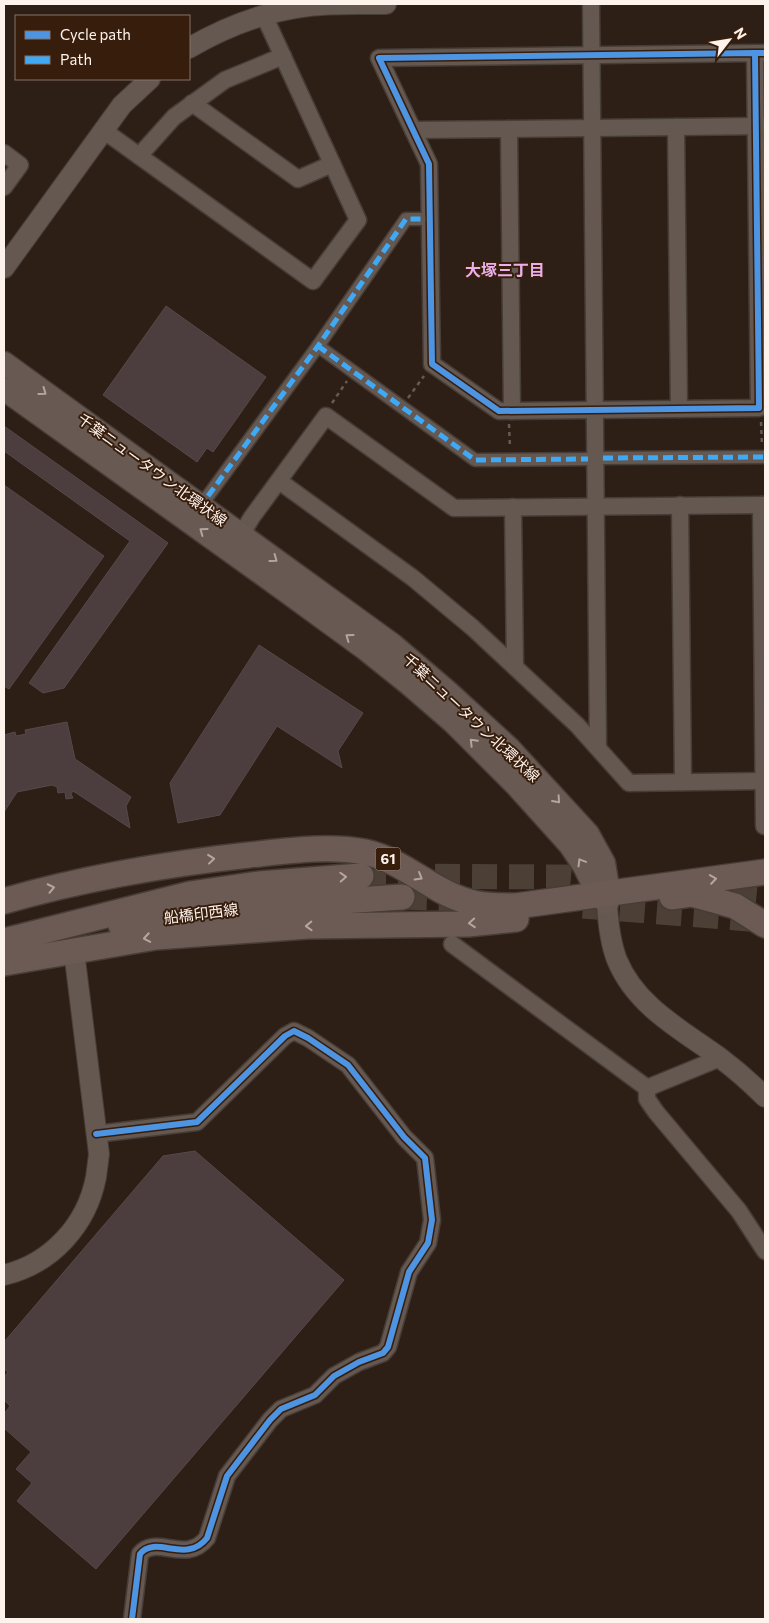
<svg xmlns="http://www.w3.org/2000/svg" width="769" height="1623" viewBox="0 0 769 1623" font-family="Commissioner,'Noto Sans JP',sans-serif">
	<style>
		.building { fill: #4c3d3f; stroke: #564949 }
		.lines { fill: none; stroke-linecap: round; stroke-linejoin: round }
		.primary-tunnel { stroke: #4c3f36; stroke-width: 25; stroke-dasharray: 25 12; stroke-linecap: butt }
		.pedestrian-casing { stroke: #473d37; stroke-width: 15 }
		.minor-casing { stroke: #473d37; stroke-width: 19 }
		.tertiary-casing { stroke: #473d37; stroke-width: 22 }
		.secondary-casing { stroke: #473d37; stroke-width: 25 }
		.primary-casing { stroke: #473d37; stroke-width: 28 }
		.path { stroke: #655b54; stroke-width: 2.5; stroke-dasharray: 4 4; stroke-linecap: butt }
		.pedestrian { stroke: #645851; stroke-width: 12 }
		.minor { stroke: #645851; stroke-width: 16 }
		.tertiary { stroke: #645851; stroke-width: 20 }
		.secondary { stroke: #685a52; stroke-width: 22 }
		.primary { stroke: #6c5b55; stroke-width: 25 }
		.quiet { stroke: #3fa9f5; stroke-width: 5; stroke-dasharray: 10 5; stroke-linecap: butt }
		.cycleway-casing { stroke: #371d0c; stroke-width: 9 }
		.cycleway { stroke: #4d94e3; stroke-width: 6 }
		.oneway { stroke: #b3a69f }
		.oneway2 { stroke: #b5a6a0 }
		.labels { text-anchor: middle; stroke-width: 4; stroke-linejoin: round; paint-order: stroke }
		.shield { fill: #371d0c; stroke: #c2b2a9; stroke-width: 1 }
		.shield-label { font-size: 14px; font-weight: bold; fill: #fef2ec }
		.street-label { font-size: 15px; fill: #fef2ec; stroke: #371d0c }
		.neighbourhood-label { font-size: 16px; font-weight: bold; fill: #e9b0e9; stroke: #371d0c }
	</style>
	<rect width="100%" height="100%" fill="#2d1f16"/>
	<g class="building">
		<polygon points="166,306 266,377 213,452 207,448 197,462 103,395"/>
		<polygon points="4,426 168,543 64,688 43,693 29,683 130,541 4,451"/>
		<polygon points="4,485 104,556 9,689 4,686"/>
		<polygon points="259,645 363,713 338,751 342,768 277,726 220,815 178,823 170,783"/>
		<polygon points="67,722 75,759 131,797 126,806 130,828 73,791 71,794 73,798 66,799 65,792 58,793 57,787 52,785 17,792 4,812 4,735 15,732 16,736 26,734 25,730"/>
		<polygon points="195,1151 344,1280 96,1569 17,1501 32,1483 16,1469 31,1452 4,1428 4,1414 10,1406 4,1400 4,1377 8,1372 4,1369 4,1342 163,1156"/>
	</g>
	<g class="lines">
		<g class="primary-tunnel">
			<polyline points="361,876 565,877 610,881"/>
			<polyline points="695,888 765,895"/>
			<polyline points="402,897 464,899"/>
			<polyline points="583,906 763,920"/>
		</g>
		<defs>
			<g id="pedestrian">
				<polyline points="318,346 475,460 588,459"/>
				<polyline points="603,458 765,457"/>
				<polyline points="208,496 318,346 406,219 430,219"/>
			</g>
			<g id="minor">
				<polyline points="591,4 598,748"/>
				<polyline points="755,53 759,408 499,411 432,364 429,164 379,58 755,53 765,53"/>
				<polyline points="192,103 298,179 332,164"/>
				<polyline points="676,127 679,409"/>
				<polyline points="509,129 512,411"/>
				<polyline points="103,130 313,281 358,220 268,24 263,16"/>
				<polyline points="413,130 765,126"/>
				<polyline points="4,153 20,165 4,187"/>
				<polyline points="139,156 174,117 225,80 283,56"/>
				<polyline points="279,481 413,578 473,628 577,725 629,783 765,781"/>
				<polyline points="680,505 683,782"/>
				<polyline points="761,505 764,826 765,826"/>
				<polyline points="513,507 515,667"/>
				<polyline points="241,535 252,517 326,416 454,508 765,505"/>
				<polyline points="452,944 647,1088"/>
				<polyline points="720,1058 647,1088 647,1099 656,1112 739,1211 765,1251"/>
				<path d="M96 1134 197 1122 285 1036 294 1031 308 1038 348 1065 404 1137 425 1158 432 1220 428 1243 409 1272 388 1347 383 1353 359 1362 334 1376 315 1395 281 1409 270 1420 227 1476 207 1538C186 1565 156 1534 140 1554L132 1619"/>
			</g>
			<g id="tertiary">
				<path d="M189 48C225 27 267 11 309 6 334 3 361 4 386 4"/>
				<polyline points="4,268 122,105 150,79"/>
				<path d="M607 903C608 923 610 942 617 960 636 1006 680 1029 719 1057 735 1069 751 1083 765 1097"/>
				<path d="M4 1275C51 1264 87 1225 96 1177 97 1170 98 1162 99 1154L74 951"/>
			</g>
			<g id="secondary">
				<polyline points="4,363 393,645 448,692 509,748 588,834 604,863 609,893 607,903"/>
				<polyline points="4,389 279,586 364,648 409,684 453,722 516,785 570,845 584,866 598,894 607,903"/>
			</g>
			<g id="primary">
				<polyline points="672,897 692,894 735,906 765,925"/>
				<path d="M4 901C84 878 166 864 249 855 287 851 327 845 365 852 402 860 429 889 463 900 480 906 498 906 516 906L765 872"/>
				<polyline points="121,925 175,915 281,905 402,897"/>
				<polyline points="4,941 190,894 259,884 361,876"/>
				<polyline points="4,963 156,937 308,926 468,924 516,919"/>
			</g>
		</defs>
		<use href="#pedestrian" class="pedestrian-casing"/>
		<use href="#minor" class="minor-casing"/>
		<use href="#tertiary" class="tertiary-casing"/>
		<use href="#secondary" class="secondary-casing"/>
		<use href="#primary" class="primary-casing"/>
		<g class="path">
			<polyline points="408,398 424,376"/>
			<polyline points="332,403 347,381"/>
			<polyline points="761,422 762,446"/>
			<polyline points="509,424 510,448"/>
		</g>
		<use href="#pedestrian" class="pedestrian"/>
		<use href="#minor" class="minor"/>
		<use href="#tertiary" class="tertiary"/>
		<use href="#secondary" class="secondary"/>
		<use href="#primary" class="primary"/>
		<g class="quiet">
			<polyline points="318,346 475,460 588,459"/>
			<polyline points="603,458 765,457"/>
			<polyline points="208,496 318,346 406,219 430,219"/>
		</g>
		<defs>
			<g id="cycleway">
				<polyline points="755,53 759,408 499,411 432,364 429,164 379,58 755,53 765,53"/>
				<path d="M96 1134 197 1122 285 1036 294 1031 308 1038 348 1065 404 1137 425 1158 432 1220 428 1243 409 1272 388 1347 383 1353 359 1362 334 1376 315 1395 281 1409 270 1420 227 1476 207 1538C186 1565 156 1534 140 1554L132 1619"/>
			</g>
		</defs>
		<use href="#cycleway" class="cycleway-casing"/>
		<use href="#cycleway" class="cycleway"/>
	</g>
	<defs><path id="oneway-chevron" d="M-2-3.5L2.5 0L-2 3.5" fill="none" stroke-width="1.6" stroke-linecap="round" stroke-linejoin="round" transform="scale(1.25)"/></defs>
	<g class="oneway">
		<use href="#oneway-chevron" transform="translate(43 392) rotate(36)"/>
		<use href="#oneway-chevron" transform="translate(203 531) rotate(-144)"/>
		<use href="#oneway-chevron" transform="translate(274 559) rotate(36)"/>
		<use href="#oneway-chevron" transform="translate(349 637) rotate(-144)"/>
		<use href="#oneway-chevron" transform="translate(473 742) rotate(-135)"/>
		<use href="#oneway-chevron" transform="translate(557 800) rotate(48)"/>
		<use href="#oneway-chevron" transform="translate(581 862) rotate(-121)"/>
	</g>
	<g class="oneway2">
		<use href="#oneway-chevron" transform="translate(211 859) rotate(-6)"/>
		<use href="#oneway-chevron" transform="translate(343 877) rotate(-3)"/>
		<use href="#oneway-chevron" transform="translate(419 877) rotate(30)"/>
		<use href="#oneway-chevron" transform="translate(713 879) rotate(-9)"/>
		<use href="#oneway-chevron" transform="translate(51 888) rotate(-12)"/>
		<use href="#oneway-chevron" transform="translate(472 923) rotate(176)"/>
		<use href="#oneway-chevron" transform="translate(309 926) rotate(178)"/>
		<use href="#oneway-chevron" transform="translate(147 938) rotate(170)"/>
	</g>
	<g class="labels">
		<rect class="shield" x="375.5" y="847.5" width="25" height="23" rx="4"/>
		<g class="shield-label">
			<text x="388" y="864">61</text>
		</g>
		<g class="street-label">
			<text transform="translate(152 470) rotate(36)" y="5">千葉ニュータウン北環状線</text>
			<text transform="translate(471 718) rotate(43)" y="5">千葉ニュータウン北環状線</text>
			<text transform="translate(201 914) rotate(-7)" y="5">船橋印西線</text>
		</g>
		<g class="neighbourhood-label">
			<text x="505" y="276">大塚三丁目</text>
		</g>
	</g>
	<rect width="769" height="1623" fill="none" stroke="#fef2ec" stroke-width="10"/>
	<rect x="15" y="15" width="175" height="65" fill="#371d0c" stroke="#877266"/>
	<rect x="25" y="31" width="25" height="8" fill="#4d94e3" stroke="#877266"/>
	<text x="60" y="40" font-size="15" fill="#fef2ec">Cycle path</text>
	<rect x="25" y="56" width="25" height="8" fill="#3fa9f5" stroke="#877266"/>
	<text x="60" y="65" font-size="15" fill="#fef2ec">Path</text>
	<g transform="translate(729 40) rotate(59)" stroke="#371d0c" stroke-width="4" paint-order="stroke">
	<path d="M0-4L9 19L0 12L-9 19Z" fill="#fef2ec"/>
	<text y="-8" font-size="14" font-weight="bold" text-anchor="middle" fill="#fef2ec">N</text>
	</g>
</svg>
